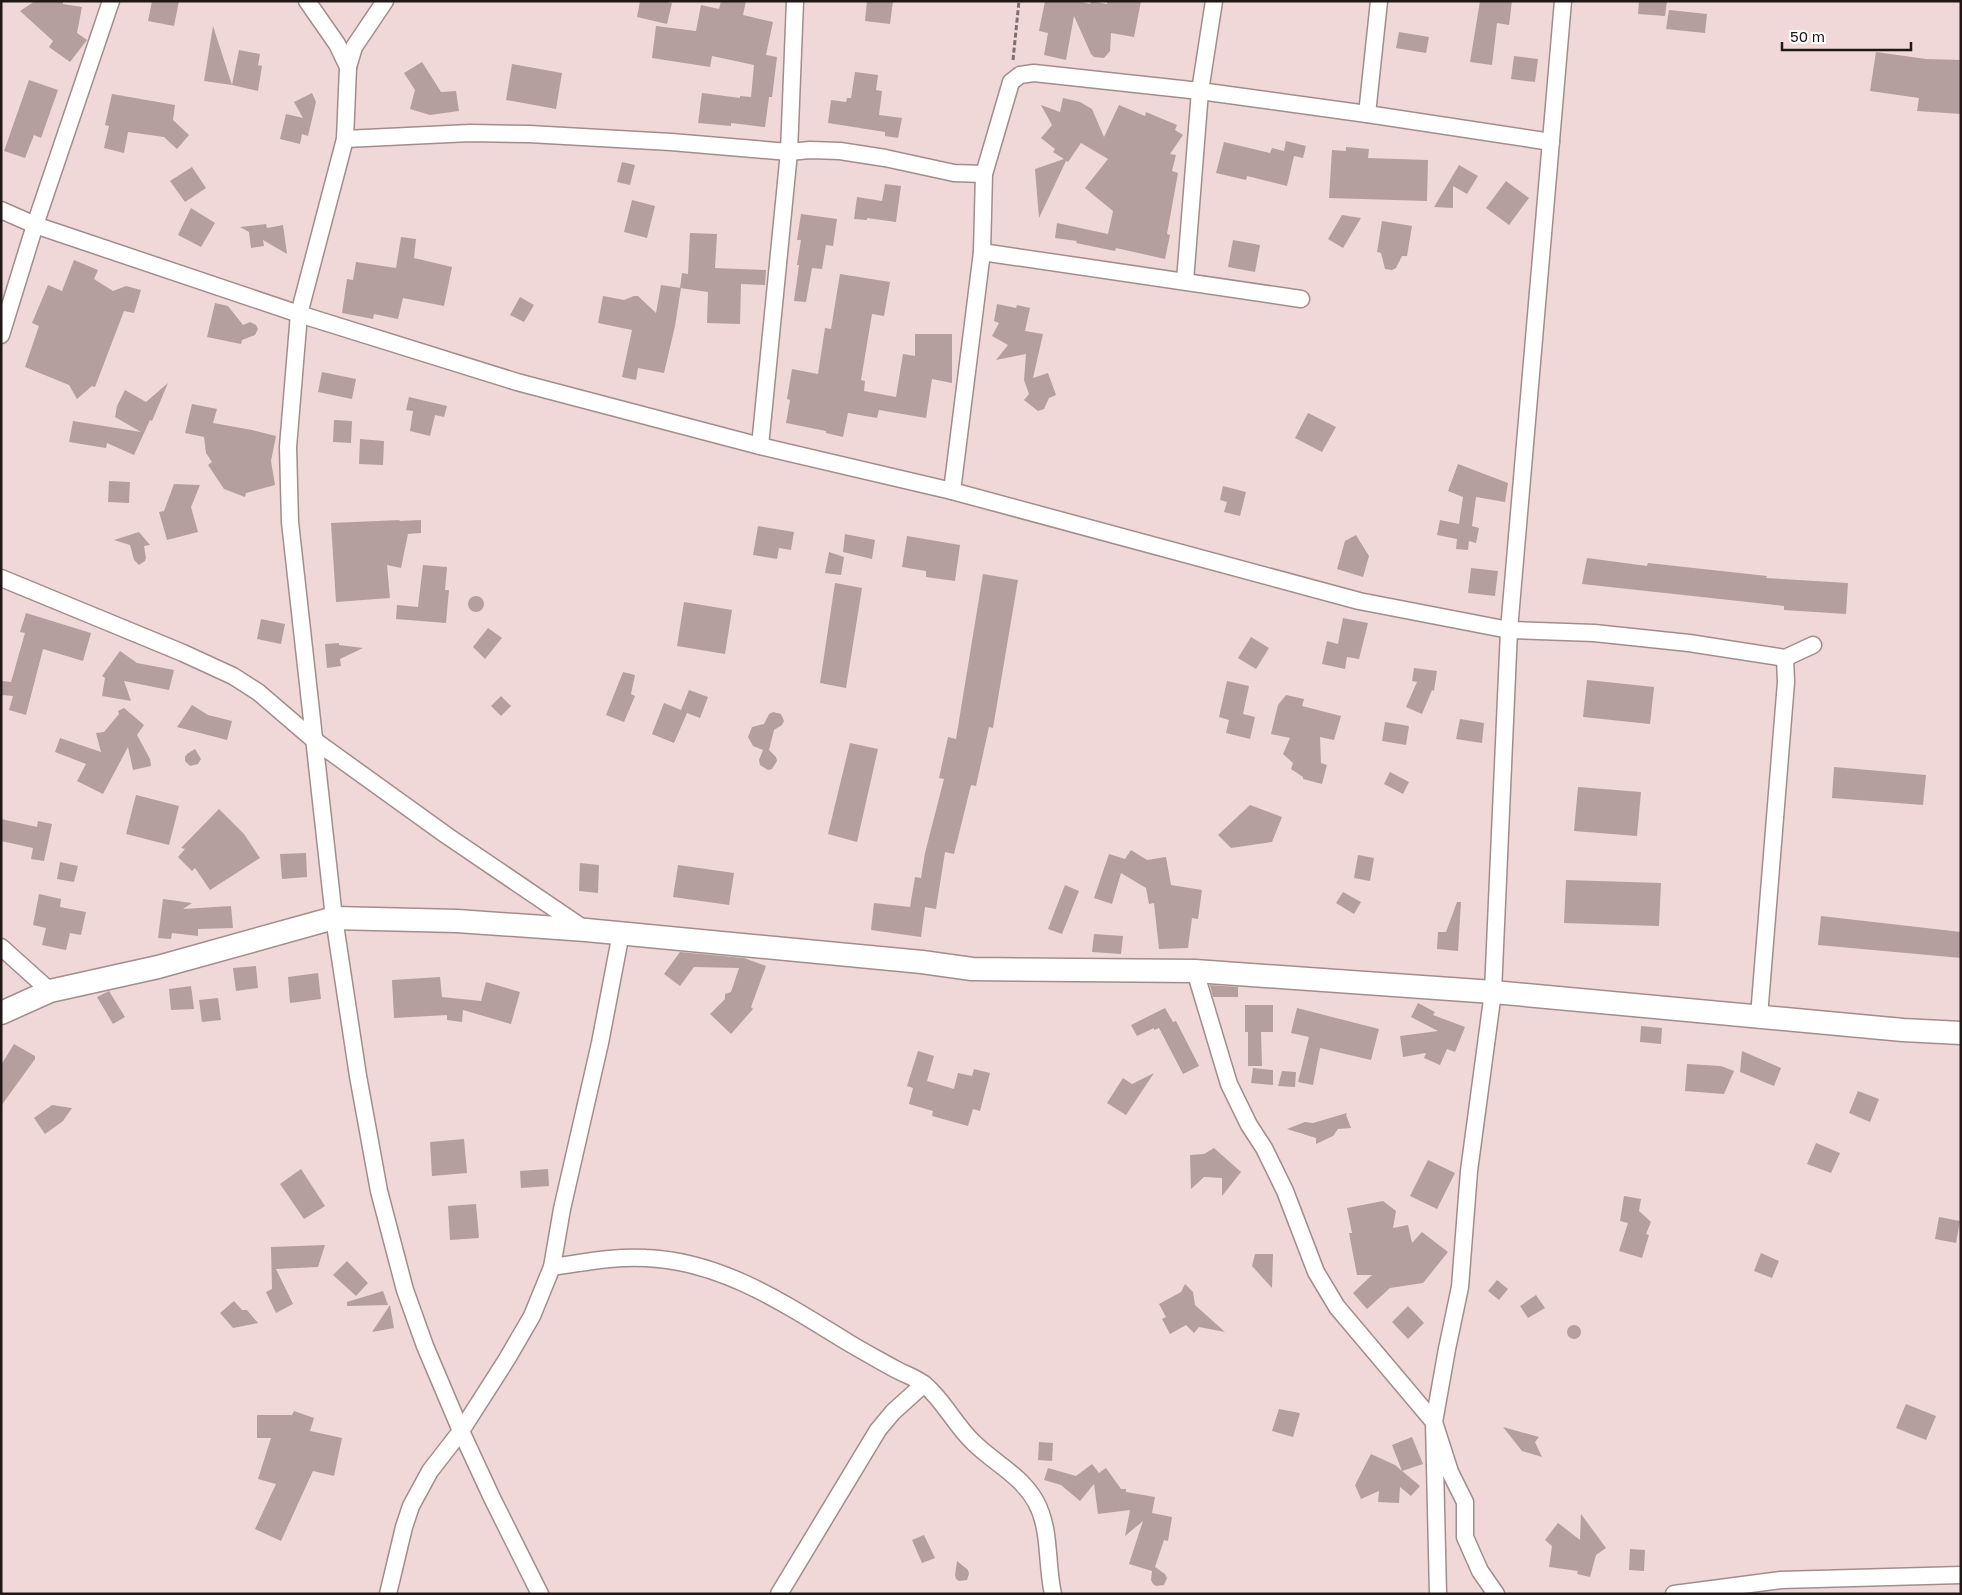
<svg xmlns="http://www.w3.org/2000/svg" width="1962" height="1595" viewBox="0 0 1962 1595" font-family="'Golos Text',sans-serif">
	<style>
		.building { fill: #b59f9e }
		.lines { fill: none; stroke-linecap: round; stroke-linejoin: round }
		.street-casing { stroke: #a38d8c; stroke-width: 19 }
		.secondary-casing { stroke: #a38d8c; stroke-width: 25 }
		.path { stroke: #7f706f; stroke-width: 3; stroke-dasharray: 5 2.5; stroke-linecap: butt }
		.street { stroke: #fff; stroke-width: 16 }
		.secondary { stroke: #fff; stroke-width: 22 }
	</style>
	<rect width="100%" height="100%" fill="#efd8d7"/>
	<g class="building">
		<polygon points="35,1 63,1 63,4 82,7 77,33 87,40 70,62 49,47 53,41 20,11"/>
		<polygon points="152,1 179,1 174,26 148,21"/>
		<polygon points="640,1 662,1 672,3 667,24 637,17"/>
		<polygon points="721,1 746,1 743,15 773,22 766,55 777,57 772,97 769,97 765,127 731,123 731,126 698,123 702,93 740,98 740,96 751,97 754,65 712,56 710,67 652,58 656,26 696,31 701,5 719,9"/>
		<polygon points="867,1 893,1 890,24 865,21"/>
		<polygon points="1045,1 1077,1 1090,4 1091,1 1107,4 1107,1 1141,1 1134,37 1111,33 1110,51 1104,58 1094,57 1091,54 1074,16 1066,60 1044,55 1048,33 1039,31"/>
		<polygon points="1480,1 1512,1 1509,25 1497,23 1492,65 1470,62"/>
		<polygon points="1639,1 1667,1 1665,16 1638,14"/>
		<polygon points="1669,10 1707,14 1705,33 1666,29"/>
		<polygon points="213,26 232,85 204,81"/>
		<polygon points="1399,32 1429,37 1426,53 1396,48"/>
		<polygon points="239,50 260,54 258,65 262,66 258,91 232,85"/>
		<polygon points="1876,52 1926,59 1961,60 1961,114 1917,111 1919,98 1870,91"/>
		<polygon points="1514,56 1538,59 1535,82 1511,79"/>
		<polygon points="422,62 441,92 456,91 459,111 430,115 410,109 415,90 404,73"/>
		<polygon points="512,64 562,73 556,109 506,100"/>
		<polygon points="855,72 878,75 876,90 882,91 879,115 902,118 898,138 885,136 885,132 828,123 831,100 846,102 847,98 851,98"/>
		<polygon points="29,80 58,90 41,138 34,135 25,158 4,151"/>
		<polygon points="312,93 316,102 308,136 302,134 300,144 280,139 286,114 303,118 294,102"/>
		<polygon points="112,94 175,105 173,120 189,135 177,149 164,137 128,132 124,153 104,148 109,126 105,125"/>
		<polygon points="1063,98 1080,102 1092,109 1104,137 1119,105 1145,116 1146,112 1177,125 1175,130 1183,135 1170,154 1176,155 1172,171 1178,173 1167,234 1170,235 1165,259 1116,248 1115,251 1076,243 1077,241 1055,238 1057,223 1108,234 1113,211 1085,188 1108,159 1081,143 1068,162 1066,161 1039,218 1035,169 1064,159 1053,152 1055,149 1041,138 1052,125 1041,105 1060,112"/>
		<polygon points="1286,141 1306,146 1303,158 1294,156 1287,186 1247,176 1246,180 1216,173 1224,142 1270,153 1272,148 1284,151"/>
		<polygon points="1346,147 1369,149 1368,158 1428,160 1427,201 1329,198 1332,150 1346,151"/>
		<polygon points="622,162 635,165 630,185 617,182"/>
		<polygon points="1459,165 1478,176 1467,194 1453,186 1453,208 1434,207"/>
		<polygon points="192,167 206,188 185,202 170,181"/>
		<polygon points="1506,181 1529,198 1509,225 1486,208"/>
		<polygon points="885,184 901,186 896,222 867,218 867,220 854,219 857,197 882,201"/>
		<polygon points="632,200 655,206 647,238 624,232"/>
		<polygon points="191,208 215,223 201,247 178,235"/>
		<polygon points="801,214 837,219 833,246 826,245 822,269 812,268 806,302 794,301 799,265 797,265 801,240 797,240"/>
		<polygon points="1342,215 1361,218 1343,248 1328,239"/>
		<polygon points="1382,221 1412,226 1407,256 1402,256 1396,268 1392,270 1385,269 1381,253 1377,252"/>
		<polygon points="266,224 267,228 283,225 287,254 263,240 264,246 251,248 249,232 240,227"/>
		<polygon points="690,233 717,234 715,268 766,270 765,285 741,284 740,324 707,323 708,292 680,288 682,273 688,274"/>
		<polygon points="401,237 416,239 414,258 452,267 444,306 403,298 398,319 374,314 373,319 342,313 347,279 353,280 356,262 396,268"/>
		<polygon points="1233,240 1260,245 1255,272 1228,267"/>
		<polygon points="74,260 98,270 94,279 113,291 126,286 141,290 134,313 124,311 95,387 92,386 77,399 69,385 25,367 39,326 32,323 48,285 62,291"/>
		<polygon points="840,274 890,282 884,316 872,314 861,380 865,381 864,391 896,397 903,354 915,356 915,334 952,334 952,383 932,379 926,418 879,410 877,418 848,413 843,437 826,433 826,431 786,423 790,400 787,399 792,369 818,374 825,328 831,329"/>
		<polygon points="661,285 681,288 675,326 664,373 638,368 636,380 622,377 632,330 598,323 603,296 624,300 634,296 638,296 656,313"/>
		<polygon points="520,297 534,305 524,322 510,315"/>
		<polygon points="215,303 228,306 243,325 250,322 256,325 258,329 255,335 242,340 241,344 207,337"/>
		<polygon points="997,304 1016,308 1017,305 1030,308 1025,331 1043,334 1033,378 1048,373 1056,395 1049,398 1044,409 1038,411 1024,400 1029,394 1024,380 1026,354 996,360 1008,345 992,336 999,323 994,321"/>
		<polygon points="322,372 356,379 352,399 318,392"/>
		<polygon points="168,383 152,421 150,420 134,455 107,443 106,448 69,442 73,421 141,432 115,417 117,406 125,390 146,402"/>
		<polygon points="409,397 447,406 444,417 435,415 430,436 410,431 413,411 406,410"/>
		<polygon points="192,404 217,409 213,423 252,430 276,436 271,461 275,485 246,493 245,497 224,489 208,465 212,462 206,453 204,437 185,433"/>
		<polygon points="1308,413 1336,427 1322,452 1295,438"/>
		<polygon points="334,420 352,421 351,443 333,442"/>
		<polygon points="360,439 384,441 383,465 359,464"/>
		<polygon points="1458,464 1508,483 1505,502 1476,497 1472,526 1479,528 1476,543 1469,541 1468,550 1456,549 1457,539 1437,535 1440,520 1459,524 1463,497 1448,491"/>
		<polygon points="109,481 130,482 129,503 108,502"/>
		<polygon points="174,484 200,485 191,507 198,532 167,540 159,512 164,511"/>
		<polygon points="1223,486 1246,492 1240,516 1224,512 1227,502 1220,500"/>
		<polygon points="400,520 399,521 421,520 421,533 408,534 401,568 387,565 390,598 336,602 331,523"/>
		<polygon points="758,526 794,532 791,550 779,548 777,559 753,555"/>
		<polygon points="139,532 150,545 144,546 146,558 145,561 139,565 134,560 130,545 114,540"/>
		<polygon points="845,534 875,540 872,559 843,552"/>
		<polygon points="1356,535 1369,556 1363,577 1337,569 1345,541"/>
		<polygon points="907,536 960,545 955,581 926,577 926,571 902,567"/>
		<polygon points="829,552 844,557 841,575 825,573"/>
		<polygon points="1587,558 1647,566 1648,563 1767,576 1766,578 1848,583 1846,614 1784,610 1784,606 1582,584"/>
		<polygon points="423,565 447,567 445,590 449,590 446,623 396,619 397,605 418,607"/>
		<polygon points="1471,568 1498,571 1495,596 1468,593"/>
		<polygon points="983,574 1018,580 993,728 989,727 976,786 971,785 954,854 945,852 936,909 925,907 921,937 871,930 874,903 910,907 915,877 921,878 925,853 944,779 939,778 948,737 956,739"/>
		<polygon points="835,583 862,588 846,688 820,683"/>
		<circle cx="476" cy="604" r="8"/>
		<polygon points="684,602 732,610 725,654 677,646"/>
		<polygon points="26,613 91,633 83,661 43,649 26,715 9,710 13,696 1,695 2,681 11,682 25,633 20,632"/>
		<polygon points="1343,618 1368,623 1359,659 1347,657 1345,669 1322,664 1327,641 1338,644"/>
		<polygon points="261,619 285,624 281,644 257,639"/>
		<polygon points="488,628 502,638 485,659 473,647"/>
		<polygon points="1251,637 1269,648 1256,669 1238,658"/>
		<polygon points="339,643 339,645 363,648 340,659 341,666 327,668 325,644"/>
		<polygon points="120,651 137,663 174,670 169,690 124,681 131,701 102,696 105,678 102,676"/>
		<polygon points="1414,668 1437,671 1434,691 1432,690 1422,714 1406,707 1417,682 1412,681"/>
		<polygon points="623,672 635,675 631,694 635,696 624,722 606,715"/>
		<polygon points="1587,680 1654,687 1650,724 1583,717"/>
		<polygon points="1227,681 1249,686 1243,714 1255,717 1250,739 1226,733 1229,720 1219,717"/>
		<polygon points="689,690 708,697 700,718 687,713 674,743 652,734 664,703 681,710"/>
		<polygon points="1286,695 1304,699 1302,706 1341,716 1334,740 1320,737 1321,763 1327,765 1322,784 1303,779 1303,777 1291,769 1293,763 1283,754 1290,738 1271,734 1278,705"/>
		<polygon points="501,696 511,706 501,716 491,706"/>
		<polygon points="192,705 208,715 232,721 227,740 177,727"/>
		<polygon points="124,708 144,725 137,735 150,759 151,766 133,770 128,747 103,794 77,781 86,764 55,752 60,738 101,752 96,733 104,732 119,714 118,711"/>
		<polygon points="773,712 781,714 784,721 782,725 774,730 769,750 776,757 777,761 772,769 768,770 760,765 759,760 763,750 753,746 748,737 752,727 764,724 769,714"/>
		<polygon points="1460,719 1484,723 1482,743 1456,739"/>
		<polygon points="1385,722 1409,726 1406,745 1382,741"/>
		<polygon points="850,743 878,749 857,842 828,834"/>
		<polygon points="195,749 201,759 198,764 190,766 185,761 185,757 187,754"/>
		<polygon points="1834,767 1926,775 1923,805 1832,798"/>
		<polygon points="1390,772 1409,782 1403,794 1384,784"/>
		<polygon points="1578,787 1641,792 1637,836 1574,831"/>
		<polygon points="136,795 179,806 169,845 126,834"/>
		<polygon points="1250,805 1282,817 1272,842 1231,848 1218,835"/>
		<polygon points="219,809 244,834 260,858 210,890 195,868 192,871 178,857 185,849 181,848"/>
		<polygon points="1,819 37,827 38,821 52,824 44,861 31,859 33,848 1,841"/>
		<polygon points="1131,850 1147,860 1166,857 1171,885 1202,890 1198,919 1192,918 1188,948 1159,949 1154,903 1149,904 1146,888 1121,873 1112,904 1094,898 1109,854 1125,859"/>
		<polygon points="306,853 307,877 282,879 280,854"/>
		<polygon points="1358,855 1374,858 1370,881 1354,878"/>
		<polygon points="60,862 78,866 74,882 57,879"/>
		<polygon points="580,863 599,865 598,893 579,891"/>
		<polygon points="678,865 734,873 729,905 673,897"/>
		<polygon points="1566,880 1661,883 1659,926 1564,923"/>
		<polygon points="1065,885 1079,891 1062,934 1048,929"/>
		<polygon points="1343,892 1361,902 1354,914 1336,903"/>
		<polygon points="39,894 61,899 60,907 86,912 81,935 70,933 66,950 42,945 46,928 33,925"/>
		<polygon points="163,899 192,903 183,909 231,906 233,928 198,929 198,936 172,933 171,939 158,938"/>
		<polygon points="1457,902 1461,902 1458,951 1437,949 1438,932 1446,932"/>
		<polygon points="1821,916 1961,932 1961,958 1818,945"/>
		<polygon points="1094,934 1123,936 1121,954 1092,952"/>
		<polygon points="680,952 744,958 766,966 751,1007 753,1009 731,1034 710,1014 725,999 725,994 731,992 739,968 694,967 680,986 664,974"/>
		<polygon points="256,966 258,988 236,991 233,968"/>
		<polygon points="318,973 321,999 290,1003 288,977"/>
		<polygon points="440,977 442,997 481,1001 486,982 520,992 511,1024 463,1010 462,1022 447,1020 447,1015 394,1018 392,980"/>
		<polygon points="1210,985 1238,987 1238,997 1213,997"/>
		<polygon points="191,986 194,1009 171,1010 169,989"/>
		<polygon points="109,991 125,1017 113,1024 97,997"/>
		<polygon points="218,998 221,1020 202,1022 199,1000"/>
		<polygon points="1418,1003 1435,1012 1433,1015 1465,1027 1455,1052 1447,1049 1440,1065 1424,1058 1426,1053 1403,1057 1400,1036 1438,1031 1411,1017"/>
		<polygon points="1245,1005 1273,1005 1273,1032 1261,1032 1262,1066 1248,1066 1248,1032 1245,1032"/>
		<polygon points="1165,1008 1173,1022 1176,1021 1199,1066 1183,1074 1159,1028 1154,1030 1154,1028 1137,1036 1131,1025"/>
		<polygon points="1297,1008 1379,1029 1371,1060 1320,1048 1313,1085 1298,1082 1309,1037 1291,1033"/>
		<polygon points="1641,1026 1662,1028 1661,1044 1640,1042"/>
		<polygon points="14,1044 35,1056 35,1059 1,1106 1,1065"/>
		<polygon points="918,1051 934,1056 927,1081 954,1089 958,1073 972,1076 974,1069 990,1073 980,1111 973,1109 968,1126 932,1116 933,1111 909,1104 913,1088 907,1086"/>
		<polygon points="1742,1051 1781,1068 1774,1086 1740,1072"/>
		<polygon points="1687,1064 1721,1066 1734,1071 1724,1094 1685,1091"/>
		<polygon points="1253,1068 1273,1070 1273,1085 1251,1083"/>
		<polygon points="1282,1071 1296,1072 1295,1087 1278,1086"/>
		<polygon points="1154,1073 1126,1115 1107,1103 1123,1078 1132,1084"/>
		<polygon points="1858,1091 1879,1099 1870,1122 1849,1113"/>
		<polygon points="52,1105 72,1108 63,1121 45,1134 34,1118"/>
		<polygon points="1347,1113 1346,1115 1351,1128 1338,1129 1333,1136 1316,1144 1316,1138 1287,1129 1305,1122 1313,1123"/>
		<polygon points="464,1139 467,1173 432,1176 430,1142"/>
		<polygon points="1816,1143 1840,1153 1831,1173 1807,1164"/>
		<polygon points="1214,1148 1241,1172 1222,1196 1222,1178 1204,1177 1191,1189 1190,1155 1204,1154"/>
		<polygon points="1428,1160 1455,1173 1437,1209 1410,1196"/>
		<polygon points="301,1169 325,1206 304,1219 280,1184"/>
		<polygon points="548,1169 549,1186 521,1188 520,1171"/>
		<polygon points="1624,1196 1641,1199 1639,1211 1651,1222 1646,1234 1649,1235 1642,1258 1619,1251 1628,1223 1620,1221"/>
		<polygon points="1383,1201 1396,1211 1393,1228 1408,1225 1412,1243 1422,1232 1448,1252 1423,1283 1390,1288 1367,1309 1353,1293 1372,1275 1357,1275 1349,1233 1352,1233 1347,1208"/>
		<polygon points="476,1204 479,1238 450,1240 448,1206"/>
		<polygon points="1939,1217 1960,1221 1956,1243 1935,1239"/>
		<polygon points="325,1245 318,1267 276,1269 293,1304 276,1313 266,1292 272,1289 271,1247"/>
		<polygon points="1761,1253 1779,1261 1772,1278 1754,1271"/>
		<polygon points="1255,1254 1273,1254 1272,1288 1252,1266"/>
		<polygon points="347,1261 368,1283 356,1296 333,1275"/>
		<polygon points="1497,1280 1508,1289 1499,1300 1488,1291"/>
		<polygon points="1185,1284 1193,1292 1195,1305 1225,1332 1199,1327 1194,1333 1186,1325 1170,1334 1162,1319 1166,1317 1159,1304 1181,1292"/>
		<polygon points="383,1291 388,1305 347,1306 347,1302"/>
		<polygon points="1536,1295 1545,1308 1528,1318 1520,1306"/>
		<polygon points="234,1301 242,1310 247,1310 258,1323 233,1328 220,1313"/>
		<polygon points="390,1305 394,1328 372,1332"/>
		<polygon points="1408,1306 1424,1323 1408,1339 1392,1322"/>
		<circle cx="1574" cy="1332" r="7"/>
		<polygon points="1906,1404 1936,1416 1926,1440 1896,1428"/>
		<polygon points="1279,1409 1300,1413 1293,1437 1272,1431"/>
		<polygon points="294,1411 314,1418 310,1431 342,1438 334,1476 313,1471 281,1541 255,1529 276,1484 258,1479 271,1438 257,1438 257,1415 292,1415"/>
		<polygon points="1503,1427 1539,1437 1535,1442 1542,1457 1522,1451"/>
		<polygon points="1412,1437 1423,1464 1402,1471 1392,1445"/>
		<polygon points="1039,1442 1053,1443 1052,1461 1038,1460"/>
		<polygon points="1371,1454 1395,1465 1420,1486 1411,1496 1400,1487 1399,1503 1378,1502 1379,1491 1361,1499 1355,1485"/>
		<polygon points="1092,1464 1099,1473 1106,1468 1121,1489 1126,1489 1126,1492 1155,1497 1152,1513 1172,1517 1168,1541 1164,1540 1155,1567 1165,1574 1167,1578 1164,1585 1156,1586 1153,1584 1151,1580 1152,1571 1129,1564 1143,1521 1125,1536 1130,1510 1098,1514 1094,1484 1080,1501 1061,1485 1044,1480 1048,1468 1076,1476"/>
		<polygon points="1581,1514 1606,1548 1596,1555 1590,1577 1577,1574 1578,1571 1549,1567 1552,1546 1545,1540 1558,1523 1580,1540"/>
		<polygon points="924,1535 935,1558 922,1563 912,1540"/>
		<polygon points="1630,1549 1645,1550 1644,1571 1629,1570"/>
		<polygon points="957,1561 968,1570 969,1574 967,1580 959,1581 956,1579 955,1575"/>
	</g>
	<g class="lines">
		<defs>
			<g id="street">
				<polyline points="307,1 337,44 348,67"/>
				<polyline points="385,1 354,47 348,67 345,139 299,314 288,447 290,522 334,918 358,1076 379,1191 405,1290 425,1346 461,1431 492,1498 540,1594"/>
				<polyline points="1367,114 1379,1"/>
				<polyline points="345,139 470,133 529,134 671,142 789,152 810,150 840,151 885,158 954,173 984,174"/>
				<polyline points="1,210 35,225 299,314 517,382 760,446 952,491 1359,601 1509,630 1594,633 1689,643 1785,658 1813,645"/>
				<polyline points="982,252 1301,299"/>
				<polyline points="1185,281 1200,91 1214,1"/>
				<polyline points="1,335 35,225 111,1"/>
				<polyline points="760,446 789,152 795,1"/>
				<polyline points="952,491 982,252 984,174 1011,82 1020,75 1034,73 1200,91 1367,114 1551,142"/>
				<polyline points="1,578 183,653 233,676 258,692 314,740 446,835 586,930"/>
				<polyline points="1,947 50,991"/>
				<polyline points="1195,971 1229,1084 1249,1125 1264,1148 1285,1191 1316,1272 1337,1307 1434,1422 1450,1472 1465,1502 1465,1537 1480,1571 1496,1594"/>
				<polyline points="1759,1016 1786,682 1785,658"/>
				<path d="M552 1267C582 1263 614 1256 646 1258 722 1261 785 1304 849 1343 864 1352 879 1360 895 1369 904 1374 917 1378 925 1385 944 1401 955 1425 973 1442 994 1463 1021 1475 1036 1502 1051 1530 1046 1563 1053 1594"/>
				<polyline points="388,1594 404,1527 411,1506 430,1471 461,1431 507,1359 532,1316 552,1267 562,1209 600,1043 621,933"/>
				<polyline points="779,1594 878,1430 893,1412 924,1384"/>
				<polyline points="1438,1594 1434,1422 1447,1349 1460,1287 1469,1171 1493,992 1509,630 1563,1"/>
				<polyline points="1674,1594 1781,1580 1961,1575"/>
			</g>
			<polyline id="secondary" points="1,1013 50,991 158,967 334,918 457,921 586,930 922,962 972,969 1195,971 1493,992 1903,1030 1961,1033"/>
		</defs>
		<use href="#street" class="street-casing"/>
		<use href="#secondary" class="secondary-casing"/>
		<polyline class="path" points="1013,60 1019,1"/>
		<use href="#street" class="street"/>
		<use href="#secondary" class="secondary"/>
	</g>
	<rect width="1962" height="1595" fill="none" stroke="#201817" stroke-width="5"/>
	<path d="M1782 42v8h129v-8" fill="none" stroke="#201817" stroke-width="2.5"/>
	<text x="1790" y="42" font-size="15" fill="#201817" stroke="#ffffff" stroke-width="4" paint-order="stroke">50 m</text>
</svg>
